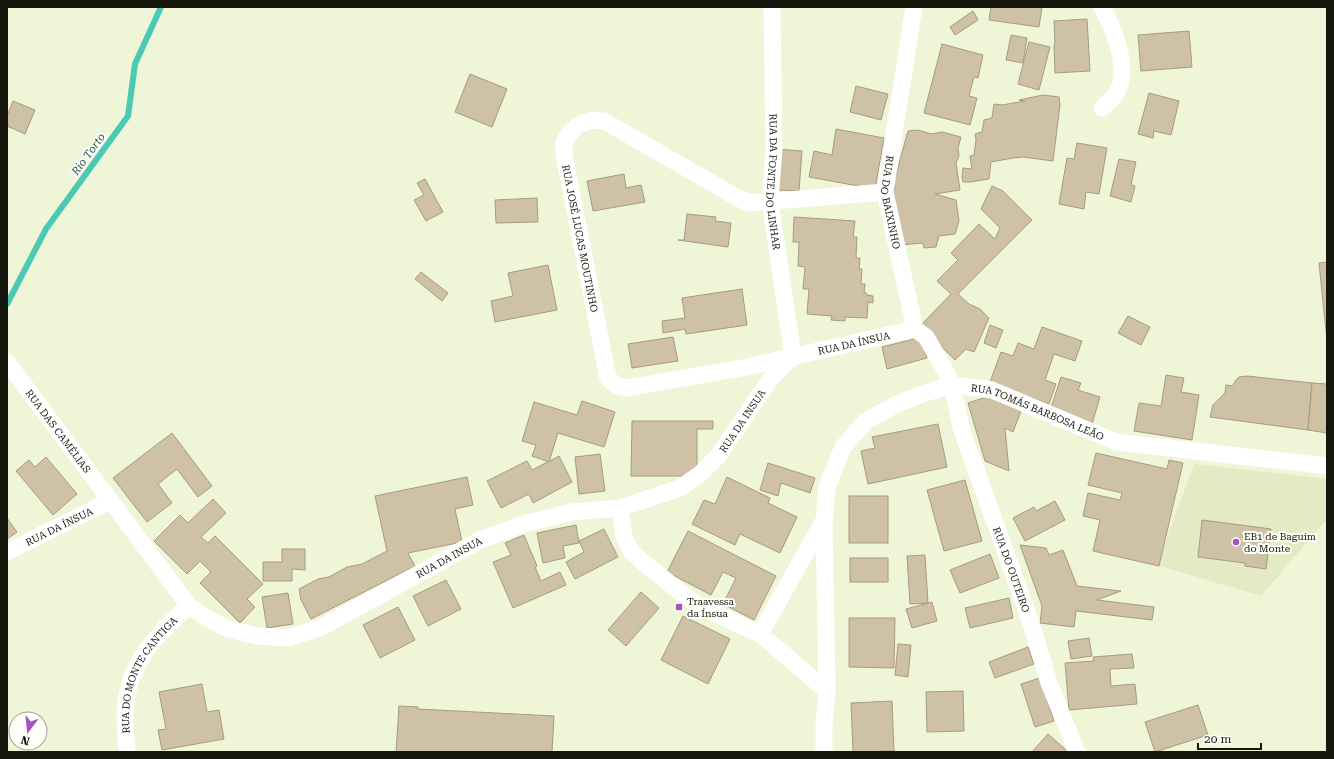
<svg xmlns="http://www.w3.org/2000/svg" width="1334" height="759" viewBox="0 0 1334 759" font-family="'Roboto Serif',serif">
	<style>
		.built { fill: #e3eac4 }
		.lines { fill: none; stroke-linecap: round; stroke-linejoin: round }
		.stream { stroke: #4bc9b4; stroke-width: 6 }
		.building { fill: #cec1a6; stroke: #a79a80 }
		.minor { stroke: #fff; stroke-width: 17 }
		.poi-dot { fill: #a853c1; stroke: #fefff9; stroke-width: 1.5 }
		.labels { text-anchor: middle; stroke-width: 4; stroke-linejoin: round; paint-order: stroke }
		.street-label { font-size: 10px; fill: #15170c; stroke: #fefff9 }
		.poi-label { font-size: 10px; fill: #15170c; stroke: #fefff9; text-anchor: start }
		.water-label { font-size: 11px; font-style: italic; fill: #23574e; stroke: #fefff9 }
	</style>
	<rect width="100%" height="100%" fill="#eff5d7"/>
	<polygon class="built" points="1194,464 1320,478 1327,480 1327,519 1261,596 1157,565"/>
	<g class="lines">
		<polyline class="stream" points="7,304 46,229 128,116 135,64 161,7"/>
	</g>
	<g class="building">
		<polygon points="991,7 1042,7 1039,27 989,20"/>
		<polygon points="973,11 978,20 955,35 950,27"/>
		<polygon points="1087,19 1090,71 1055,73 1054,45 1055,44 1054,21"/>
		<polygon points="1189,31 1192,67 1141,71 1138,35"/>
		<polygon points="1011,35 1027,38 1023,63 1006,60"/>
		<polygon points="1029,42 1050,47 1039,90 1018,84"/>
		<polygon points="942,44 983,55 978,78 974,77 969,96 977,98 970,125 924,113"/>
		<polygon points="470,74 507,89 492,127 455,112"/>
		<polygon points="856,86 888,94 881,120 850,112"/>
		<polygon points="1149,93 1179,101 1171,135 1154,131 1153,138 1138,134"/>
		<polygon points="1043,95 1059,97 1060,105 1053,161 1023,157 1013,158 991,162 989,179 970,182 963,182 962,176 963,168 972,169 970,156 974,155 976,140 975,134 982,132 984,120 992,118 994,104 1002,105 1025,101 1019,100"/>
		<polygon points="13,101 35,110 25,134 7,126 7,116"/>
		<polygon points="836,129 884,138 875,189 809,177 814,151 832,155"/>
		<polygon points="918,130 931,134 942,132 961,137 958,148 959,156 956,163 960,190 935,194 956,200 959,221 955,234 939,236 936,247 924,248 923,243 900,245 893,193 895,187 894,182 908,131"/>
		<polygon points="1077,143 1107,148 1099,194 1086,192 1084,209 1059,204 1067,158 1074,159"/>
		<polygon points="777,149 802,151 799,191 775,190"/>
		<polygon points="1119,159 1136,162 1131,185 1135,186 1131,202 1110,196"/>
		<polygon points="624,174 626,188 641,185 645,202 593,211 587,181"/>
		<polygon points="425,179 443,212 426,221 414,200 424,195 417,183"/>
		<polygon points="992,186 1003,191 1032,220 958,294 969,304 980,309 989,318 974,352 966,349 955,360 920,326 951,294 937,281 958,260 951,253 979,224 995,239 1000,228 981,209"/>
		<polygon points="537,198 538,222 496,223 495,200"/>
		<polygon points="687,214 716,217 715,221 731,223 728,247 678,240 684,240"/>
		<polygon points="794,217 855,221 853,237 857,237 856,258 860,258 859,269 862,269 861,284 865,284 864,292 866,293 867,295 873,296 873,303 868,302 867,318 845,317 845,321 831,320 832,316 807,314 809,289 803,289 805,267 798,266 799,242 793,242"/>
		<polygon points="1327,262 1327,341 1319,263"/>
		<polygon points="548,265 557,310 495,322 491,301 513,296 508,273"/>
		<polygon points="421,272 448,293 442,301 415,279"/>
		<polygon points="742,289 747,325 686,334 685,329 663,333 662,321 685,318 682,298"/>
		<polygon points="1128,316 1150,327 1141,345 1118,333"/>
		<polygon points="990,325 1003,330 996,348 984,343"/>
		<polygon points="1042,327 1082,341 1075,361 1054,354 1045,380 1056,384 1049,404 990,382 1001,352 1013,356 1018,343 1034,349"/>
		<polygon points="673,337 678,361 632,368 628,344"/>
		<polygon points="922,337 927,358 887,369 882,347"/>
		<polygon points="1166,375 1184,378 1181,392 1199,395 1192,440 1134,431 1139,403 1161,406"/>
		<polygon points="1247,376 1312,383 1308,430 1210,417 1213,405 1225,393 1226,385 1233,386 1235,381 1239,377"/>
		<polygon points="1061,377 1081,383 1078,390 1100,397 1092,424 1050,411"/>
		<polygon points="1312,383 1327,384 1327,433 1308,430"/>
		<polygon points="989,396 1021,411 1013,432 1005,428 1009,471 985,461 968,403"/>
		<polygon points="582,401 615,412 604,447 558,433 549,462 532,456 536,445 522,441 534,402 577,415"/>
		<polygon points="632,421 713,421 713,429 697,429 697,476 631,476"/>
		<polygon points="938,424 947,467 868,484 861,451 875,448 872,437"/>
		<polygon points="172,433 212,486 198,497 177,469 158,484 172,503 147,522 113,478"/>
		<polygon points="1096,453 1167,469 1169,460 1183,463 1159,566 1093,551 1100,520 1083,516 1088,493 1120,500 1122,493 1088,485"/>
		<polygon points="600,454 605,491 579,494 575,457"/>
		<polygon points="559,456 572,482 533,503 529,494 501,508 487,481 527,461 532,470"/>
		<polygon points="46,457 77,494 53,515 16,471 29,460 35,467"/>
		<polygon points="768,463 815,478 810,493 781,483 778,496 760,490"/>
		<polygon points="467,477 473,505 455,509 462,542 408,553 415,566 311,619 301,600 299,589 318,579 329,577 347,567 362,564 387,551 375,496"/>
		<polygon points="727,477 770,498 768,503 797,517 780,553 740,534 735,545 692,524 704,500 715,504"/>
		<polygon points="965,480 982,541 944,551 927,490"/>
		<rect x="849" y="496" width="39" height="47"/>
		<polygon points="213,499 226,513 201,537 208,543 215,536 263,584 247,599 255,607 240,623 200,583 211,572 200,561 187,574 154,541 180,515 188,523"/>
		<polygon points="1055,501 1065,520 1025,541 1013,518 1034,507 1036,511"/>
		<polygon points="7,518 17,532 7,539"/>
		<polygon points="1202,520 1271,529 1266,569 1245,566 1245,563 1198,557"/>
		<polygon points="576,525 579,543 563,546 565,558 543,563 537,533"/>
		<polygon points="604,529 618,557 575,579 566,562 584,552 579,541"/>
		<polygon points="688,531 776,576 754,620 723,604 736,578 723,572 711,595 667,572"/>
		<polygon points="524,535 537,566 535,567 541,581 560,572 566,585 513,608 493,562 511,555 505,543"/>
		<polygon points="1020,545 1046,548 1049,555 1063,550 1077,586 1121,591 1097,600 1154,607 1152,620 1076,611 1074,627 1040,623 1042,606"/>
		<polygon points="282,549 305,549 305,570 292,569 292,581 263,581 263,562 282,562"/>
		<polygon points="990,554 999,578 960,593 950,570"/>
		<polygon points="925,555 928,603 910,604 907,556"/>
		<rect x="850" y="558" width="38" height="24"/>
		<polygon points="446,580 461,609 428,626 413,596"/>
		<polygon points="641,592 659,608 626,646 608,630"/>
		<polygon points="288,593 293,624 267,628 262,597"/>
		<polygon points="1009,598 1013,618 970,628 965,608"/>
		<polygon points="932,602 937,621 912,628 906,609"/>
		<polygon points="398,607 415,640 380,658 363,625"/>
		<polygon points="683,616 730,639 708,684 661,660"/>
		<polygon points="849,618 895,618 894,668 849,667"/>
		<polygon points="1089,638 1092,656 1071,659 1068,641"/>
		<polygon points="898,644 911,645 908,677 895,675"/>
		<polygon points="1028,647 1034,664 995,678 989,662"/>
		<polygon points="1132,654 1134,668 1110,669 1111,686 1135,684 1137,704 1069,710 1065,663 1094,661 1093,657"/>
		<polygon points="1040,678 1054,721 1035,727 1021,684"/>
		<polygon points="202,684 207,712 219,710 224,739 162,750 158,730 166,729 159,692"/>
		<polygon points="963,691 964,731 927,732 926,692"/>
		<polygon points="892,701 894,751 853,752 851,703"/>
		<polygon points="1198,705 1208,735 1155,752 1145,722"/>
		<polygon points="399,706 418,707 418,709 554,716 552,752 396,752"/>
		<polygon points="1048,734 1066,750 1065,752 1032,752"/>
	</g>
	<g class="lines">
		<g class="minor">
			<path id="s1" d="M772 7 774 150 770 201 793 356"/>
			<path id="s2" d="M914 7 885 192 915 329 926 337 944 368 952 385 962 431 1030 620 1049 683 1077 752"/>
			<path d="M1102 108C1106 104 1112 100 1115 95 1132 70 1114 30 1102 7"/>
			<path id="s3" d="M885 192 749 203 738 198 604 121 592 120 578 125 570 133 564 142V155L608 378 617 386 627 388 747 367 915 329"/>
			<path id="s4" d="M7 362 189 606 207 618 228 629 257 636 288 638 322 627 480 540 524 524 572 512 620 508 680 488 700 474 719 455 771 378 793 356"/>
			<polyline points="620,508 624,537 631,551 644,563 698,606 760,634 827,691"/>
			<path id="s5" d="M7 552 110 501"/>
			<polyline points="760,634 823,522"/>
			<path id="s6" d="M127 752C126 736 124 719 126 703 130 661 159 632 189 606"/>
			<path id="s7" d="M824 752V725L827 691 824 522 827 487 843 447 866 421 895 405 925 393 952 385 992 390 1116 442 1327 466"/>
		</g>
	</g>
	<g class="poi-dot">
		<circle cx="1236" cy="542" r="4"/>
		<rect x="675" y="603" width="8" height="8" rx="2"/>
	</g>
	<g class="labels">
		<g class="street-label">
			<text dy="4" stroke="none"><textPath href="#s1" startOffset="175">RUA DA FONTE DO LINHAR</textPath></text>
			<text dy="4" stroke="none"><textPath href="#s2" startOffset="198">RUA DO BAIXINHO</textPath></text>
			<text dy="4" stroke="none"><textPath href="#s3" startOffset="450">RUA JOSÉ LUCAS MOUTINHO</textPath></text>
			<text dy="4" stroke="none"><textPath href="#s3" startOffset="846">RUA DA ÍNSUA</textPath></text>
			<text dy="4" stroke="none"><textPath href="#s7" startOffset="527">RUA TOMÁS BARBOSA LEÃO</textPath></text>
			<text dy="4" stroke="none"><textPath href="#s4" startOffset="927">RUA DA INSUA</textPath></text>
			<text dy="4" stroke="none"><textPath href="#s4" startOffset="86">RUA DAS CAMÉLIAS</textPath></text>
			<text dy="4" stroke="none"><textPath href="#s5" startOffset="58">RUA DA ÍNSUA</textPath></text>
			<text dy="4" stroke="none"><textPath href="#s4" startOffset="591">RUA DA INSUA</textPath></text>
			<text dy="4" stroke="none"><textPath href="#s2" startOffset="590">RUA DO OUTEIRO</textPath></text>
			<text dy="4" stroke="none"><textPath href="#s6" startOffset="84">RUA DO MONTE CANTIGA</textPath></text>
		</g>
		<g class="poi-label">
			<text x="1244" y="540">EB1 de Baguim<tspan x="1244" dy="12">do Monte</tspan></text>
			<text x="687" y="605">Traavessa<tspan x="687" dy="12">da Ínsua</tspan></text>
		</g>
		<g class="water-label">
			<text transform="translate(88 154) rotate(-54)" y="4">Rio Torto</text>
		</g>
	</g>
	<rect width="1334" height="759" fill="none" stroke="#15170c" stroke-width="16"/>
	<g transform="translate(28 731) rotate(196)"><circle r="19" fill="#fefff9" stroke="#a1a29a"/>
	<path d="M0-3L7 15L0 10L-7 15Z" fill="#a853c1"/>
	<text y="-6" font-size="11" font-weight="bold" text-anchor="middle" fill="#15170c">N</text>
	</g>
	<path d="M1198 743v6h63v-6" fill="none" stroke="#15170c" stroke-width="2"/>
	<text x="1204" y="743" font-size="12" fill="#15170c" stroke="#fefff9" stroke-width="3" paint-order="stroke">20 m</text>
</svg>
